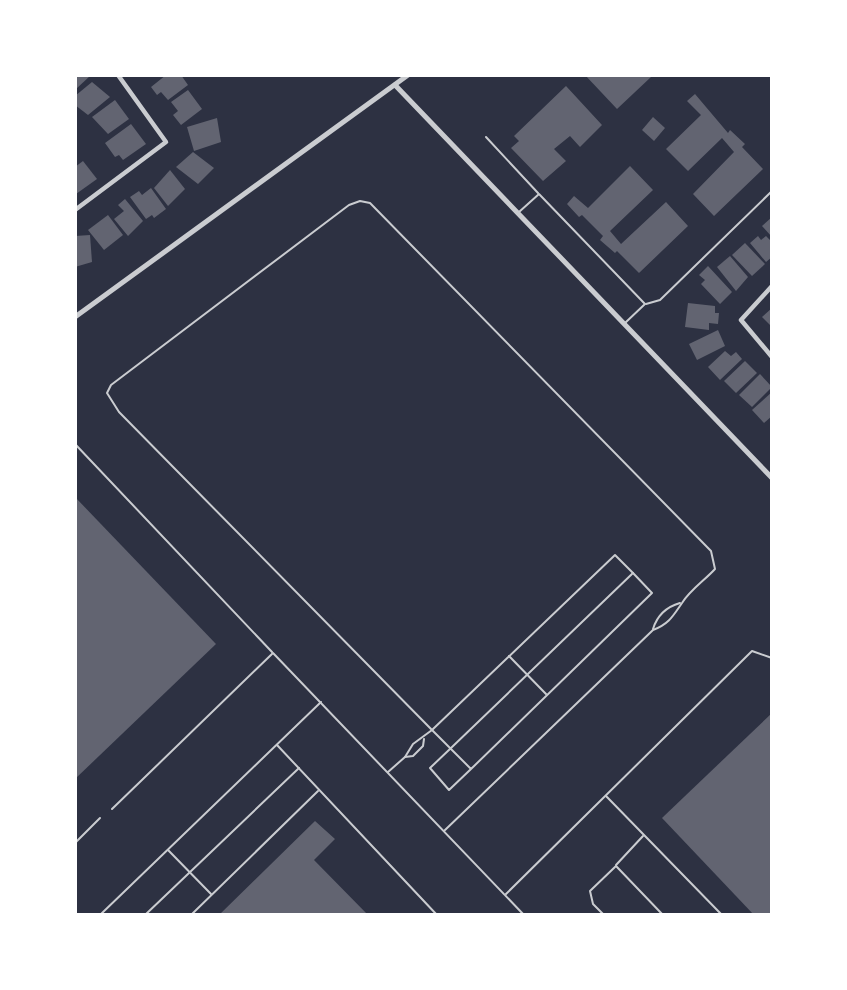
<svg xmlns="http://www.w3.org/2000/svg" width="847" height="990" viewBox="0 0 847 990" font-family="'Golos Text',sans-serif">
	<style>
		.building { fill: #626471 }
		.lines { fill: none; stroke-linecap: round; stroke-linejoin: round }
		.service { stroke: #caccd0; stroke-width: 2 }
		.minor { stroke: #caccd0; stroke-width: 4.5 }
		.tertiary { stroke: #caccd0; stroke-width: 5 }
	</style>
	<rect width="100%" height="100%" fill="#2d3142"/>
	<g class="building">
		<polygon points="75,75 91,75 75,90"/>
		<polygon points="166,75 181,75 188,85 168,100 161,92 157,95 151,87"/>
		<polygon points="585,75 649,75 651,77 617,109"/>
		<polygon points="92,82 110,97 88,115 75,105 75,96"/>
		<polygon points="566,86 602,125 580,147 570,136 554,149 566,161 543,181 511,148 519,141 514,136"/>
		<polygon points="188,90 202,109 181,125 173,115 178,111 171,102"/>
		<polygon points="695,94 728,133 730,130 745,144 742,147 763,169 714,216 693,194 734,152 722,138 688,171 666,149 701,115 687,101"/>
		<polygon points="115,100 129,119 108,134 92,117"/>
		<polygon points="653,117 665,128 654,141 642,130"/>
		<polygon points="217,118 221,142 194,151 187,127"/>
		<polygon points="131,124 146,144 123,160 119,155 115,157 105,143"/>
		<polygon points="193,152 214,168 198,184 176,167"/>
		<polygon points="83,161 97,179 76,194 75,167"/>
		<polygon points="630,166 653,190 610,231 621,244 666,202 688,226 639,273 617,251 615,253 600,240 603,236 582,215 579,217 567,204 574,196 588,208"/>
		<polygon points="170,170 185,189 168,206 154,188"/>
		<polygon points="151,188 166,209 154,218 152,215 146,219 130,197 139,191 142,195"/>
		<polygon points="125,199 143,221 128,236 114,219 124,211 118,205"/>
		<polygon points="108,215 123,235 104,250 88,230"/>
		<polygon points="772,217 772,237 762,226"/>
		<polygon points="90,235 92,262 75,267 75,236"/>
		<polygon points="758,236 761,240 766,236 772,242 772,257 766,262 750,243"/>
		<polygon points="745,243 765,264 752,276 732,255"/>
		<polygon points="730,256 748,277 736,291 717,267"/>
		<polygon points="708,266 732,292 720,304 701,284 705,280 699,275"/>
		<polygon points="688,303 715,306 715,313 719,313 718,324 709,323 709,330 685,327"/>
		<polygon points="772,308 772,327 762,317"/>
		<polygon points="718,330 725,346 697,360 689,344"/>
		<polygon points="725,351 731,356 736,352 742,359 720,380 708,367"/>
		<polygon points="745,361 757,373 736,393 724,381"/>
		<polygon points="760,374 772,387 752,407 739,395"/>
		<polygon points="772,392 772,416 764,423 752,410"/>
		<polygon points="75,497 216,644 75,779"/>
		<polygon points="772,713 772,915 754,915 662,818"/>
		<polygon points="315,821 335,839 314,860 368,915 219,915"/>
	</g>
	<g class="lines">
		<g class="service">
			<polyline points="486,137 538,193"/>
			<polyline points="519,212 539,194 645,304 625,323"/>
			<polyline points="646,304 660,300 772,191"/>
			<polyline points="75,444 272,652"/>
			<path d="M653 629C657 616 666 607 680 603"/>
			<polyline points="509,656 546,694"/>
			<polyline points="277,745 437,915"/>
			<polyline points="405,757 413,756 423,746 424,739"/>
			<polyline points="388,772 405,757 413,744 432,730 471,769 449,790 430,768 451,748 633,573 652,593 471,769"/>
			<polyline points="606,796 722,915"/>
			<polyline points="112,809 273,653 524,915"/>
			<path d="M444 831 653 630C669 624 673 616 682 603 690 590 705 580 715 569L711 551 370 203 360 201 349 205 111 385 107 393 119 412 432 730 615 555 633 573"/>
			<polyline points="75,843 100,818"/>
			<polyline points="168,850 211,894"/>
			<polyline points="616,865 643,836"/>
			<polyline points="506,894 752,651 772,658"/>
			<polyline points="100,915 321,702"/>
			<polyline points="145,915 299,768"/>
			<polyline points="191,915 318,791"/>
			<polyline points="604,915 593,904 590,891 616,866 663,915"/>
		</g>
		<g class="minor">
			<polyline points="75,210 166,142 118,75"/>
			<polyline points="772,286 741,320 772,357"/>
		</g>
		<g class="tertiary">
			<polyline points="395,85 772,478"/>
			<polyline points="75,317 408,75"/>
		</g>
	</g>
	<rect width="847" height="990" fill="none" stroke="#ffffff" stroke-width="154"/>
</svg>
